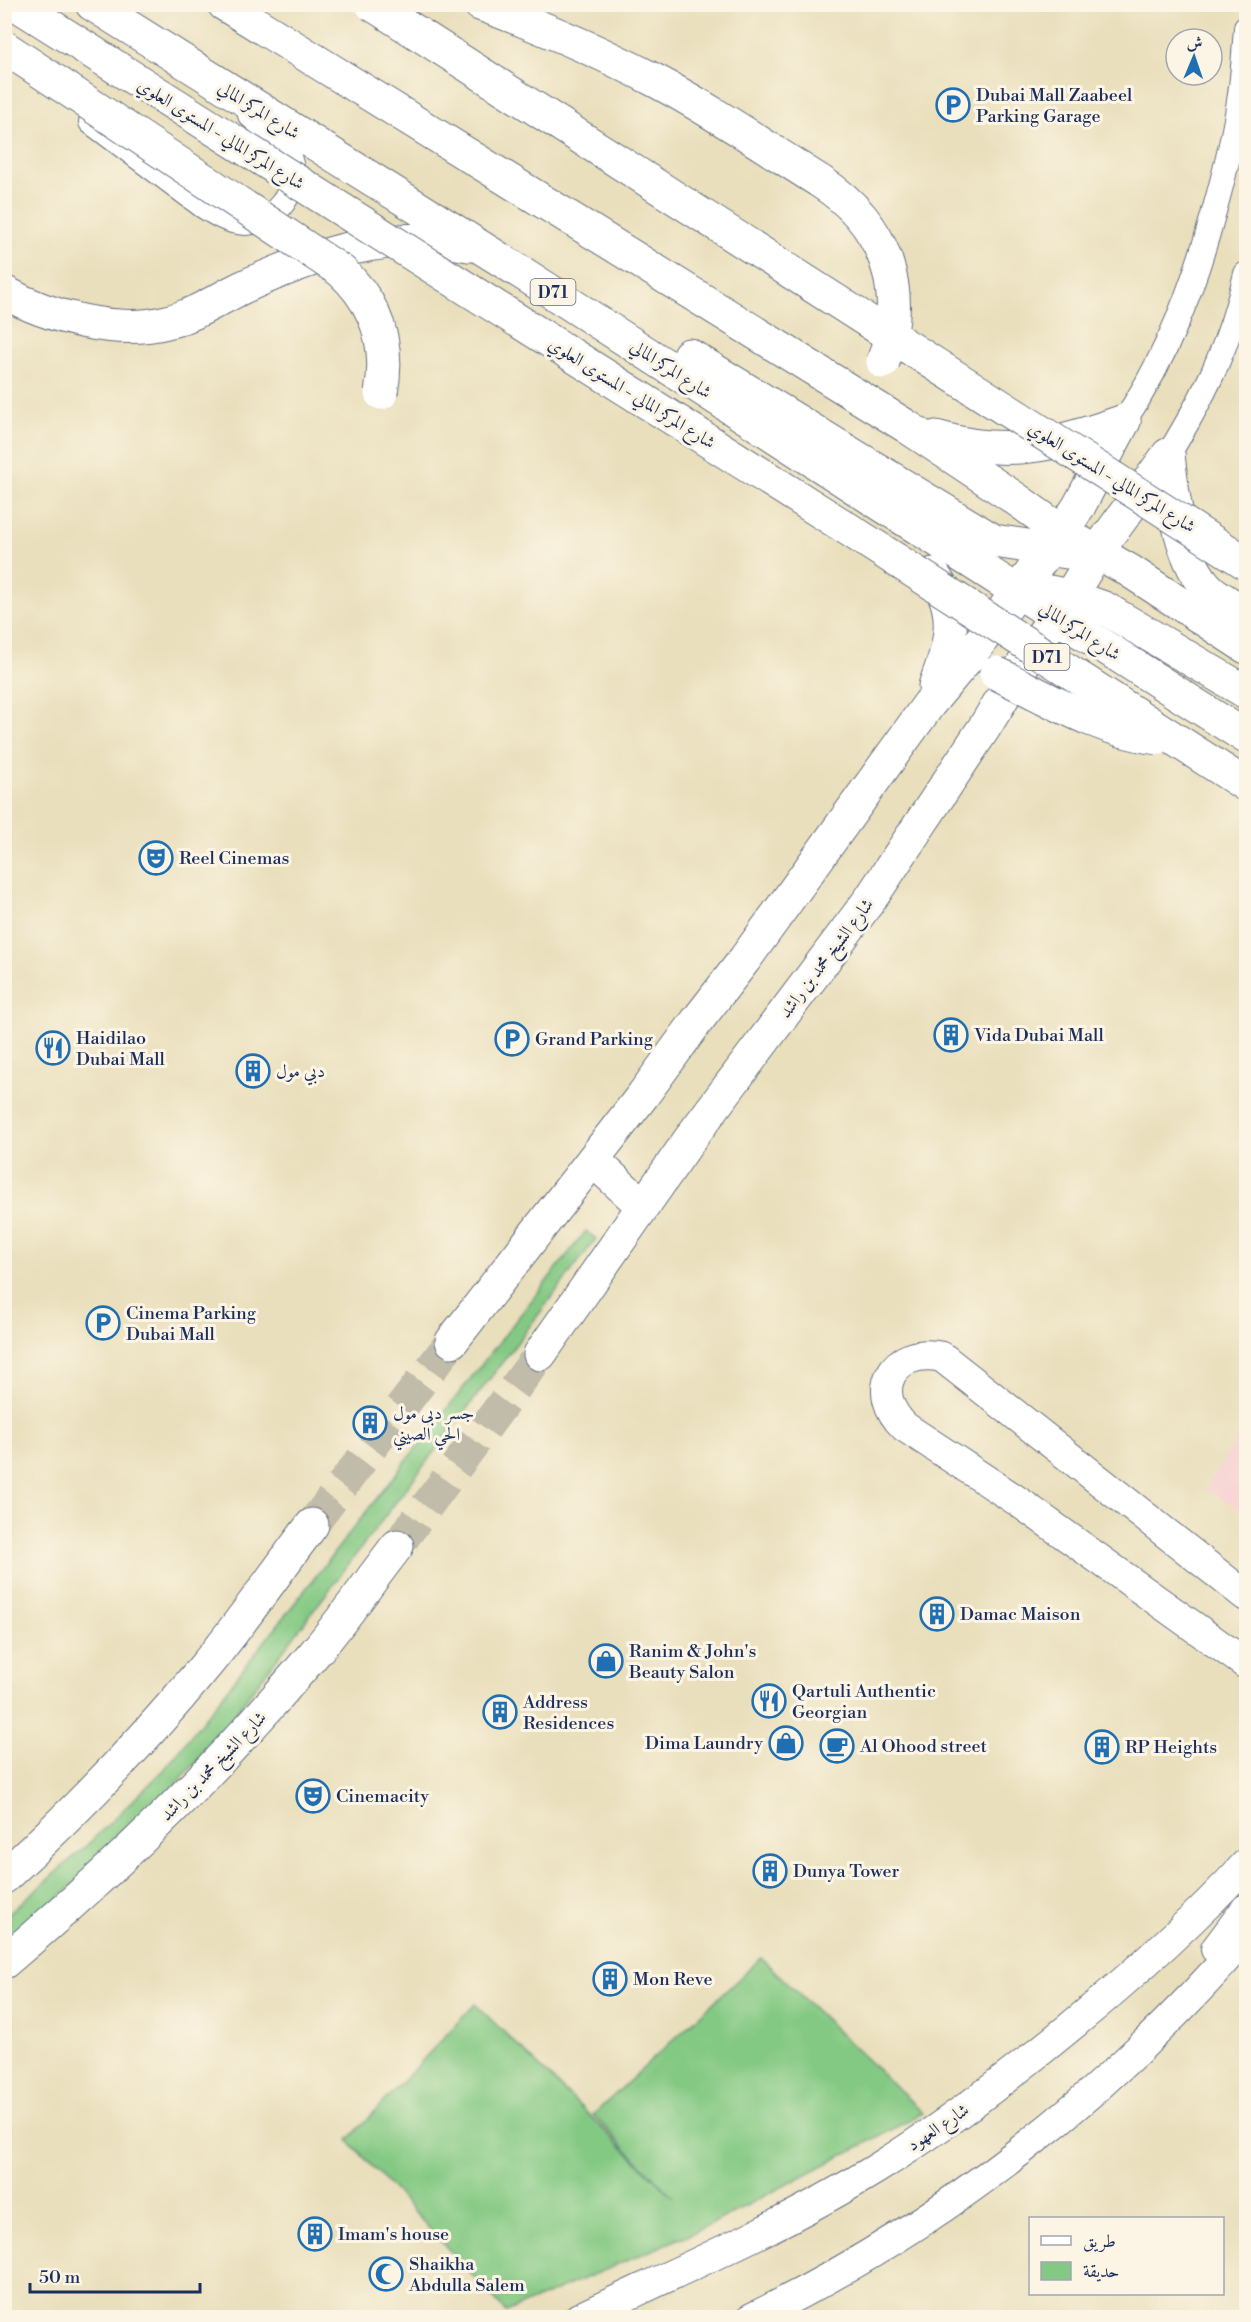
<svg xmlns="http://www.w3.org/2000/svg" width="1251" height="2322" viewBox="0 0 1251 2322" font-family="'Libre Bodoni',Amiri,serif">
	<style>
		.built { fill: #f7cfd3 }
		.green { fill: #84c983; stroke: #507c70; stroke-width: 1.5 }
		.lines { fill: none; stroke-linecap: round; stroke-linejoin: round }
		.primary-tunnel { stroke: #c0bca9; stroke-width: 33; stroke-dasharray: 33 16; stroke-linecap: butt }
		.minor-casing { stroke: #636d7f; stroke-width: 26 }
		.tertiary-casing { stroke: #636d7f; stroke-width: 32 }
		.primary-casing { stroke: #636d7f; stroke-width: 35 }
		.trunk-casing { stroke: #636d7f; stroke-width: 35 }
		.minor { stroke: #fff; stroke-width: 24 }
		.tertiary { stroke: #fff; stroke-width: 30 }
		.primary { stroke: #fff; stroke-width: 33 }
		.trunk { stroke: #fff; stroke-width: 33 }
		.trunk-bridge-casing { stroke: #636d7f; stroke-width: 35; stroke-linecap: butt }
		.trunk-bridge { stroke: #fff; stroke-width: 33 }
		.labels { text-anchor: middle; stroke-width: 6; stroke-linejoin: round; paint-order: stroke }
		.shield { fill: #fcf5e5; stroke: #5e6a86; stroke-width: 1.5 }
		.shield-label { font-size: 16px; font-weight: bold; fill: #1b2f5e }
		.poi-label { font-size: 18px; fill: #1b2f5e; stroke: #fcf5e5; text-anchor: start }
		.street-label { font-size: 18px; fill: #1b2f5e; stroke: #fcf5e5 }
	</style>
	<rect width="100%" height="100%" fill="#fcf5e5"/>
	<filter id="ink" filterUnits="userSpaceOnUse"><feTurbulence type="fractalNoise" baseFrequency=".0167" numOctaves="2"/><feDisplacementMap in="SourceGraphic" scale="12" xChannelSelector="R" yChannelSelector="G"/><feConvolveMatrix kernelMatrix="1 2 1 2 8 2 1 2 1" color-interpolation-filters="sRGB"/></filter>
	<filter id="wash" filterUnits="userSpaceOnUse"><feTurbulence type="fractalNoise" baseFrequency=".008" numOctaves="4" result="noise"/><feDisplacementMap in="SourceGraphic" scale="24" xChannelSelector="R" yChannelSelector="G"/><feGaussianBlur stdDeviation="1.35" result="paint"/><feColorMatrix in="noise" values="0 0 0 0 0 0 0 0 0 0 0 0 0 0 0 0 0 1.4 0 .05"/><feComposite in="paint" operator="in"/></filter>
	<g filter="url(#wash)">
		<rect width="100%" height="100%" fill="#e9dfbc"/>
		<polygon class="built" points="1246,1422 1246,1513 1206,1489"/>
		<g class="green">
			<polygon points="586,1231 596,1239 205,1753 122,1841 5,1946 4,1918 87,1845 164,1770"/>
			<polygon points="761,1958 923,2113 704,2228 506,2312 348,2140 475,2004 673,2197 593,2115"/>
		</g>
	</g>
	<g filter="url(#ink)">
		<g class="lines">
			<g class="primary-tunnel">
				<polyline points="312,1525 452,1341"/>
				<polyline points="397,1546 540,1354"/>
			</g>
			<defs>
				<g id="minor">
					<path d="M91 122 203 206C214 213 225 220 237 222 271 229 302 192 290 160 284 141 264 128 250 115"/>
					<path d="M1124 421C1168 356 1195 283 1215 208 1225 172 1234 137 1239 101 1243 77 1244 52 1246 28"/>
					<path d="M1168 455C1205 395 1230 344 1246 274"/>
				</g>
				<g id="tertiary">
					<path d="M1246 1596 942 1357C892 1346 868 1392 905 1427L1019 1502 1246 1664"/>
					<polyline points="1216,1949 1246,1909"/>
					<path d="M579 2318C679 2271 781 2227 876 2169 944 2127 1008 2078 1070 2027 1132 1976 1192 1923 1246 1864"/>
					<path d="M752 2318C941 2226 1109 2095 1246 1937"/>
				</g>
				<g id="primary">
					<polyline points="92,4 530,278 871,498 1246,737"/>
					<polyline points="224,4 906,426 1013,497 1062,532 1130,571 1246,647"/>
					<path d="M4 292C48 317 117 335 167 322 193 316 217 300 241 288 313 255 389 229 469 245"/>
					<polyline points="689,355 994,541 1067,552"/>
					<path d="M936 437C1007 458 1056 445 1124 421"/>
					<path d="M1168 455C1173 496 1179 562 1211 591 1222 600 1235 606 1246 614"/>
					<path d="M933 574C961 613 950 645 935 686"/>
					<polyline points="1049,592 1070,596 1104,608 1246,692"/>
					<polyline points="593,1160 643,1206"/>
					<polyline points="452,1341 643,1095 697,1021 745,959 929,704 973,651 1062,532 1079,506 1124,421"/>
					<polyline points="540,1354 695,1132 871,898 984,728 1035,645 1070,596 1097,552 1168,455"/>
					<path d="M4 1877C75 1812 141 1744 202 1670 241 1624 275 1573 312 1525"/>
					<path d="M4 1962C116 1868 220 1766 314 1654 343 1620 369 1582 397 1546"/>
				</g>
				<path id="trunk" d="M480 4C540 26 599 51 656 81 713 111 767 148 821 182"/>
			</defs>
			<use href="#minor" class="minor-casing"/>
			<use href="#tertiary" class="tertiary-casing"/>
			<use href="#primary" class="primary-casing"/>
			<use href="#trunk" class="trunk-casing"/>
			<use href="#minor" class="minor"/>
			<use href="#tertiary" class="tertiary"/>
			<use href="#primary" class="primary"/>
			<use href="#trunk" class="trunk"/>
			<defs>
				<g id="trunk-bridge">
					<polyline points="16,4 848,529 1246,785"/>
					<polyline points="372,4 1246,563"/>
					<path d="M4 47 341 271C377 304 390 345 381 393"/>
					<path d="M821 182C885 223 909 290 883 362"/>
					<path d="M996 673C1047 698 1100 731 1158 738"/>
				</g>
			</defs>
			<use href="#trunk-bridge" class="trunk-bridge-casing"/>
			<use href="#trunk-bridge" class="trunk-bridge"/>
		</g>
	</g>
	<defs>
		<symbol id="parking-ring" viewBox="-11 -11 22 22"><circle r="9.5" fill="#fcf5e5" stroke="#1f6fb2" stroke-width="1.5"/><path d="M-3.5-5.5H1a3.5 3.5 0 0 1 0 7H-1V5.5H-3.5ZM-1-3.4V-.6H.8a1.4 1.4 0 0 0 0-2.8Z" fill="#1f6fb2"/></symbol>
		<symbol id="theatre-ring" viewBox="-11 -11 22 22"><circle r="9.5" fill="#fcf5e5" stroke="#1f6fb2" stroke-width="1.5"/><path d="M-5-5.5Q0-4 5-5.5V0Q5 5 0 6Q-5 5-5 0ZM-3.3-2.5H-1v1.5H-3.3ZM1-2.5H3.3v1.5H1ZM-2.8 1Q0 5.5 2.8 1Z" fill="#1f6fb2"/></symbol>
		<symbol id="building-ring" viewBox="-11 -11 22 22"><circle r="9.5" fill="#fcf5e5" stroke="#1f6fb2" stroke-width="1.5"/><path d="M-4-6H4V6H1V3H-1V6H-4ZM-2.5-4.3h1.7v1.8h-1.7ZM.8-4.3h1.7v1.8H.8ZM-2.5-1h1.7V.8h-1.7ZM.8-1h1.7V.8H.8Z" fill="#1f6fb2"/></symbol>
		<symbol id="restaurant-ring" viewBox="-11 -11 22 22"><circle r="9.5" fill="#fcf5e5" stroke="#1f6fb2" stroke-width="1.5"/><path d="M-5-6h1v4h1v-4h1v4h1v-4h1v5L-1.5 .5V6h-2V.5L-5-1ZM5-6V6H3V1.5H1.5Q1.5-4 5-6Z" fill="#1f6fb2"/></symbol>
		<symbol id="shop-ring" viewBox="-11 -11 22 22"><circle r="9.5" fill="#fcf5e5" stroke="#1f6fb2" stroke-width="1.5"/><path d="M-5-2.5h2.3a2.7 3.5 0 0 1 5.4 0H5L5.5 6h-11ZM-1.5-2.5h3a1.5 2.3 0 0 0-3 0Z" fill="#1f6fb2"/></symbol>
		<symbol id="cafe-ring" viewBox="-11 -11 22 22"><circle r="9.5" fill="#fcf5e5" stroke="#1f6fb2" stroke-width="1.5"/><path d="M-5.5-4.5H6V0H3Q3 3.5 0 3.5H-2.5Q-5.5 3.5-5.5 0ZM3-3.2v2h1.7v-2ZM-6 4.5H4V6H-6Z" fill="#1f6fb2"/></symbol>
		<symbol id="mosque-ring" viewBox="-11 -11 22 22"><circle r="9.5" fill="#fcf5e5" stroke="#1f6fb2" stroke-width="1.5"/><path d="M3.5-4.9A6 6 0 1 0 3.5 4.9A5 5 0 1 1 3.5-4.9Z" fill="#1f6fb2"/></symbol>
	</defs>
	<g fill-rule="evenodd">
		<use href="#parking-ring" x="934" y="86" width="38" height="38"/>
		<use href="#theatre-ring" x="137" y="839" width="38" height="38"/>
		<use href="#building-ring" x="932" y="1016" width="38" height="38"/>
		<use href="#parking-ring" x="493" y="1020" width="38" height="38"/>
		<use href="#restaurant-ring" x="34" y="1029" width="38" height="38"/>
		<use href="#building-ring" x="234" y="1052" width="38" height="38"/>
		<use href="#parking-ring" x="84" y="1304" width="38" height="38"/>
		<use href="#building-ring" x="351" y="1404" width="38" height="38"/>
		<use href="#building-ring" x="918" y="1595" width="38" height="38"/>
		<use href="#shop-ring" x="587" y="1642" width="38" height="38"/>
		<use href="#restaurant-ring" x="750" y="1682" width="38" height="38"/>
		<use href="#building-ring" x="481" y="1693" width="38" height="38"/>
		<use href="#shop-ring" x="767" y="1724" width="38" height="38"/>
		<use href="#cafe-ring" x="818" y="1727" width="38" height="38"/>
		<use href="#building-ring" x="1083" y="1728" width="38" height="38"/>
		<use href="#theatre-ring" x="294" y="1777" width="38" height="38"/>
		<use href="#building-ring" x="751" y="1852" width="38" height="38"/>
		<use href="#building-ring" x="591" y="1960" width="38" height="38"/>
		<use href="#building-ring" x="296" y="2215" width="38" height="38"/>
		<use href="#mosque-ring" x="367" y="2255" width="38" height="38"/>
	</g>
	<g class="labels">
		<g class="shield">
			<rect x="530.5" y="279" width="45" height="26" rx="4.5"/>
			<rect x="1024.5" y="644" width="45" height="26" rx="4.5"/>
		</g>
		<g class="shield-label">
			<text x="553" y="298">D71</text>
			<text x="1047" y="663">D71</text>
		</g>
		<g class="poi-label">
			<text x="976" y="101">Dubai Mall Zaabeel<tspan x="976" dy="21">Parking Garage</tspan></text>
			<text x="179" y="864">Reel Cinemas</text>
			<text x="974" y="1041">Vida Dubai Mall</text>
			<text x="76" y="1044">Haidilao<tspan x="76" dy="21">Dubai Mall</tspan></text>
			<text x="535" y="1045">Grand Parking</text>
			<text x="276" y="1077">دبي مول</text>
			<text x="126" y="1319">Cinema Parking<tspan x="126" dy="21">Dubai Mall</tspan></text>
			<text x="393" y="1419">جسر دبي مول<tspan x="393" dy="21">الحي الصيني</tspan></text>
			<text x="960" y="1620">Damac Maison</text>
			<text x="629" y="1657">Ranim &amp; John's<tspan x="629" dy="21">Beauty Salon</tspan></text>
			<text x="792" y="1697">Qartuli Authentic<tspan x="792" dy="21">Georgian</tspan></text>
			<text x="523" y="1708">Address<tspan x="523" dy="21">Residences</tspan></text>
			<text x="763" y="1749" text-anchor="end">Dima Laundry</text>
			<text x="860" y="1752">Al Ohood street</text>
			<text x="1125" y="1753">RP Heights</text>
			<text x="336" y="1802">Cinemacity</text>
			<text x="793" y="1877">Dunya Tower</text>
			<text x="633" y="1985">Mon Reve</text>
			<text x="338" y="2240">Imam's house</text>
			<text x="409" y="2270">Shaikha<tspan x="409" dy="21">Abdulla Salem</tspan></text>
		</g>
		<g class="street-label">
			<text transform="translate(259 110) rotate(32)" y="6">شارع المركز المالي</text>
			<text transform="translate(221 134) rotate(32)" y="6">شارع المركز المالي - المستوى العلوي</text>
			<text transform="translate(671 369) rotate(33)" y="6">شارع المركز المالي</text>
			<text transform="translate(632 393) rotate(32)" y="6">شارع المركز المالي - المستوى العلوي</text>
			<text transform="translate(1112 477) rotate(32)" y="6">شارع المركز المالي - المستوى العلوي</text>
			<text transform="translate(1080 631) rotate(33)" y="6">شارع المركز المالي</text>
			<text transform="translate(826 958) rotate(-53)" y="6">شارع الشيخ محمد بن راشد</text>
			<text transform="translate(213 1766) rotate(-46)" y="6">شارع الشيخ محمد بن راشد</text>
			<text transform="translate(938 2127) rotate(-34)" y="6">شارع العهود</text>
		</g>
	</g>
	<rect width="1251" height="2322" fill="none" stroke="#fcf5e5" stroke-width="24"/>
	<rect x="1029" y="2217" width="195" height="78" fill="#fcf5e5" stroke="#a2a6af" stroke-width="1.5"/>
	<rect x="1041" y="2236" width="30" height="9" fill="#ffffff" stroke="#a2a6af" stroke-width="1.5"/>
	<text x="1083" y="2247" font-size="18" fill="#1b2f5e">طريق</text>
	<rect x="1041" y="2262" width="30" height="18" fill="#84c983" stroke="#a2a6af" stroke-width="1.5"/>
	<text x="1083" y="2277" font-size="18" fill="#1b2f5e">حديقة</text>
	<g transform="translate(1194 57) rotate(2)"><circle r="28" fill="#fcf5e5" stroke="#a2a6af" stroke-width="1.5"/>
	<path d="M0-4.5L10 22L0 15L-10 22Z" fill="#1f6fb2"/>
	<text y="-9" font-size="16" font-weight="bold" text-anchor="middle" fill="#1b2f5e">ش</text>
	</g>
	<path d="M30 2283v9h170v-9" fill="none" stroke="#1b2f5e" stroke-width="3"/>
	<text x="39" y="2283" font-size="18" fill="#1b2f5e" stroke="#fcf5e5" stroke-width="4.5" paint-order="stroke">50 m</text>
</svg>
